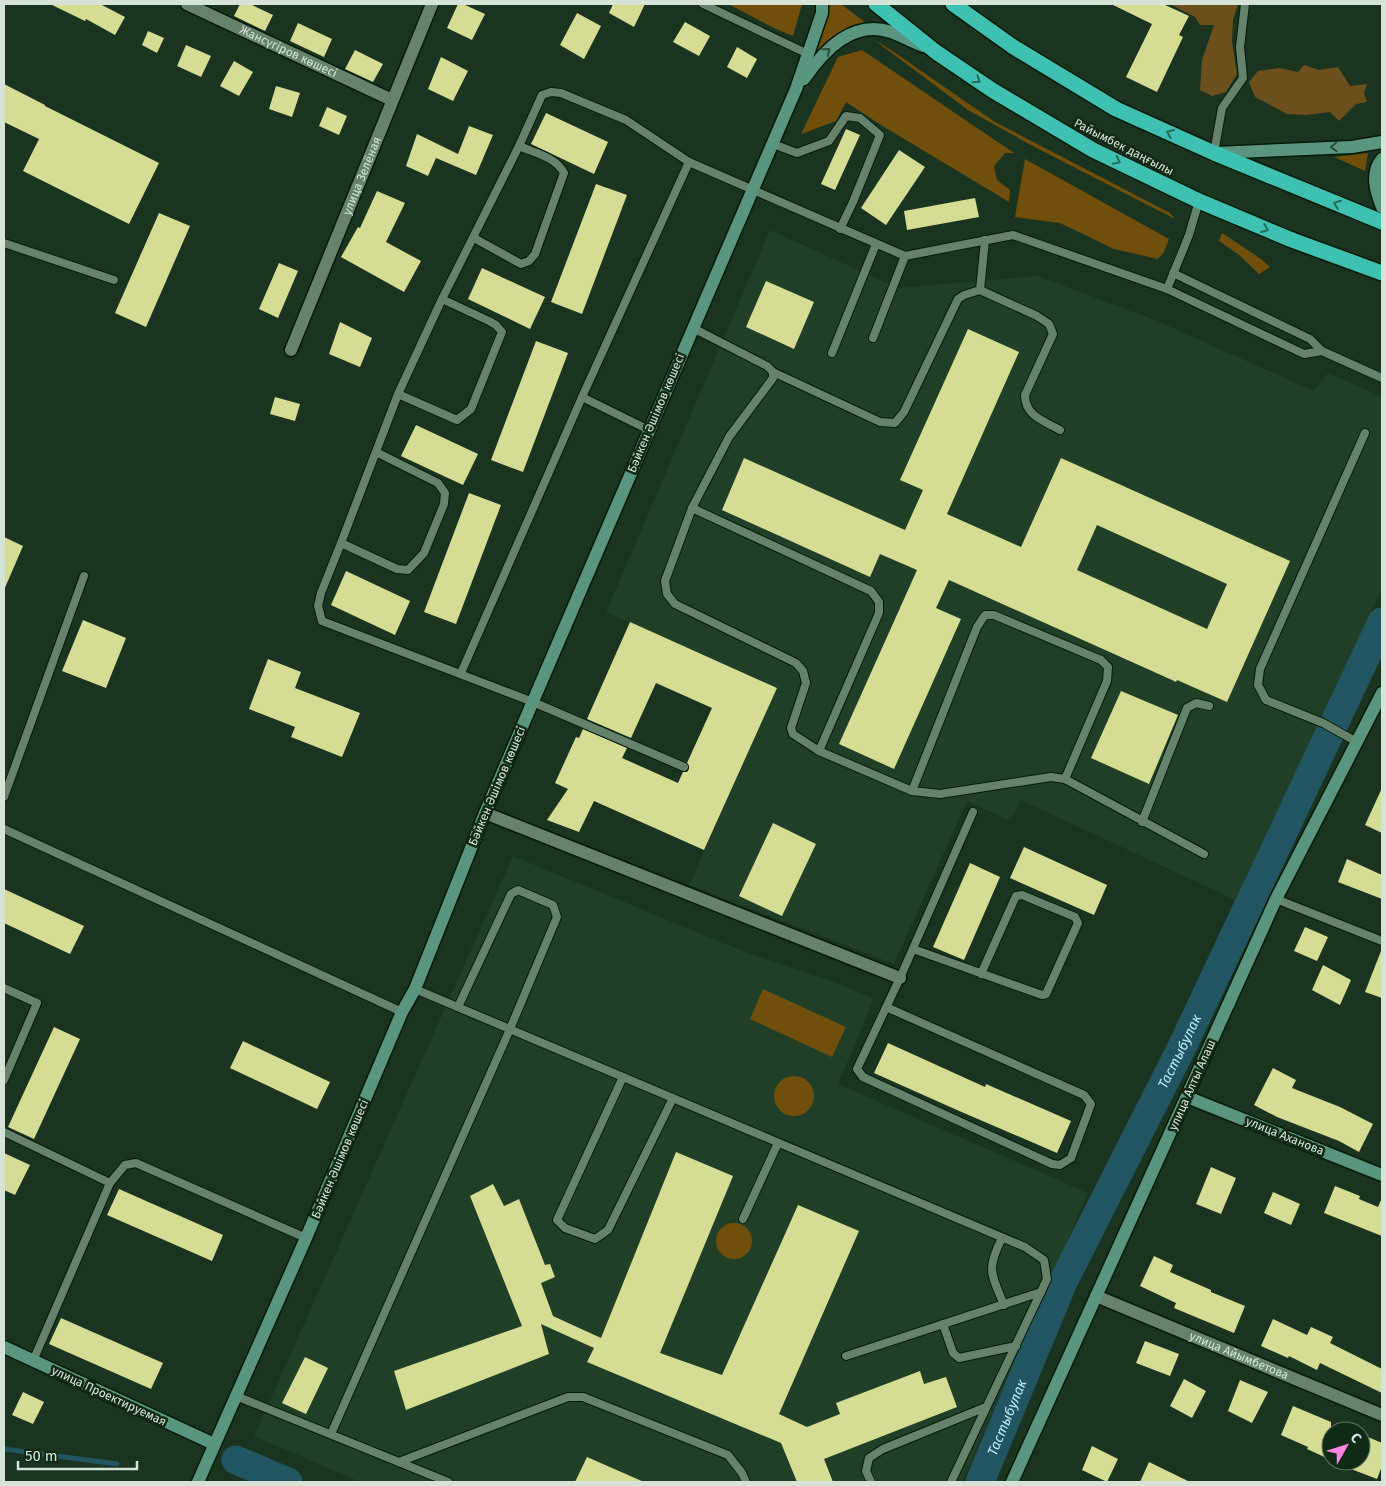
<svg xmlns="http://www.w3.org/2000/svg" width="1386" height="1486" viewBox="0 0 1386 1486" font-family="'Fira Sans',sans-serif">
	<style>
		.built { fill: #203f26 }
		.green { fill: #6f4f0b }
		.forest { fill: #6b501c }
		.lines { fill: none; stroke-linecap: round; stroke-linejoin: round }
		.stream { stroke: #225562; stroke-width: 5 }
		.river { stroke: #225562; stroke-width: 29 }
		.building { fill: #d4dd93; fill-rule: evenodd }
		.lane-casing { stroke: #041b09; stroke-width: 10 }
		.street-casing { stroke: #041b09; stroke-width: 15 }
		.secondary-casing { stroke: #041b09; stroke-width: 15 }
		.highway-casing { stroke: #041b09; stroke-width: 18 }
		.lane { stroke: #66826a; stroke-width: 8 }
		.street { stroke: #66826a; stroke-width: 12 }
		.secondary { stroke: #5a957f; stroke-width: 12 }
		.highway { stroke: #3ec1b0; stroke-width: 15 }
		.oneway { stroke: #2b4f3b }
		.oneway2 { stroke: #256e5b }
		.labels { text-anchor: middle; stroke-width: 5; stroke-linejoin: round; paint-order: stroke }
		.street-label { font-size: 12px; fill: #d5e4d7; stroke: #112a16 }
		.water-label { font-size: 14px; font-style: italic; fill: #bdebf8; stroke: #112a16 }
	</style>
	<rect width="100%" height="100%" fill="#1b3420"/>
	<g class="built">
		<polygon points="770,230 898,288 1038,276 1155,320 1314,391 1328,373 1382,397 1382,589 1235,900 1021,800 1010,821 967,801 894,964 689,885 777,688 606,612"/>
		<polygon points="513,856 740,950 843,985 874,999 838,1084 1088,1193 962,1482 360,1482 254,1436"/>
	</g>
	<g class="green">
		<polygon points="728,4 802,4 793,36 776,29"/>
		<polygon points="830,4 841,4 866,23 846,31 809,65 820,41"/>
		<polygon points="873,39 891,50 995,122 1170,213 1175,219 1029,144 968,110"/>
		<polygon points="862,50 1014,153 1005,153 994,166 997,180 1010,190 1009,202 881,125 846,102 836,121 801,134 838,57"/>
		<polygon points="1368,153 1365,171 1334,157"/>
		<polygon points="1025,159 1169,239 1164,252 1158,259 1114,249 1060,223 1015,217"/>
		<polygon points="1222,233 1261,259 1270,267 1259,274 1239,255 1219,241"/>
		<polygon points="763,989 846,1027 832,1057 750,1019"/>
		<circle cx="794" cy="1096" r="20"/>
		<circle cx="734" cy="1241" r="18"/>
	</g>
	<g class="forest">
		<polygon points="1170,4 1238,4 1233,20 1232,42 1237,74 1226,92 1212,96 1200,90 1202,60 1214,25 1200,25 1195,17"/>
		<polygon points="1304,65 1319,70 1338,67 1350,86 1367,84 1364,93 1367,102 1356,104 1339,121 1330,112 1306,115 1287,114 1255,97 1249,82 1258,71 1279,68 1298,72"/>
	</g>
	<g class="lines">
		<polyline class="stream" points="4,1449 117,1464"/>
		<g class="river">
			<polyline points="236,1460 288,1482"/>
			<path id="s1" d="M980 1482 1063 1282 1182 1047 1382 622"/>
		</g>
	</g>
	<g class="building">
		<polygon points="50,4 100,4 125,17 115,35 86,19 85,21"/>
		<polygon points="240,4 250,4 273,15 265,31 234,16"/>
		<polygon points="458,4 463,4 485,14 472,40 447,28"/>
		<polygon points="613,4 645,4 634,27 609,13"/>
		<polygon points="1111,4 1163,4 1189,16 1179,35 1183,37 1157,92 1126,77 1152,24"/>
		<polygon points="577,13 601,26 584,59 560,45"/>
		<polygon points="685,22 710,36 699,56 673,42"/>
		<polygon points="298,23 332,39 324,57 290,41"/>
		<polygon points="148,31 164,38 157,53 142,45"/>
		<polygon points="186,45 211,56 201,77 177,66"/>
		<polygon points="737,47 757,59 747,78 727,67"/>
		<polygon points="355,50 383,64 373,82 345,69"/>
		<polygon points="441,57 468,71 453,101 428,89"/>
		<polygon points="234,61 253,72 239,96 220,86"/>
		<polygon points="4,84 45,105 45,106 159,163 129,224 23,171 39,139 4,122"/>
		<polygon points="276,86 300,93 292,117 269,109"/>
		<polygon points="327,107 347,116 339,135 319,126"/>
		<polygon points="546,113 608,142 594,174 531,144"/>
		<polygon points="469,126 493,135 476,175 436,158 428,176 406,166 417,134 458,154"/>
		<polygon points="846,129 860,135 835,190 821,184"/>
		<polygon points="899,150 925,167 886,225 861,208"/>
		<polygon points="596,184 627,195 582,314 551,302"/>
		<polygon points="377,191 405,203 386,242 421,261 404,292 341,257 358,227 360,228"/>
		<polygon points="975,198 979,217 907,230 904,211"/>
		<polygon points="159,213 190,226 146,327 115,313"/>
		<polygon points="279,263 298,271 278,318 259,309"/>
		<polygon points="482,268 545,297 530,329 468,299"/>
		<polygon points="766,281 814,302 794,349 746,327"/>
		<polygon points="340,322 372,338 360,367 329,354"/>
		<path d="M968 329 1019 352 947 514 1021 547 1061 458 1290 561 1227 702 1177 680 1176 682 1172 680 949 580 936 608 961 619 894 769 839 744 917 570 880 554 870 577 722 510 744 458 905 530 923 490 900 480ZM1097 525 1227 584 1207 629 1077 570Z"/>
		<polygon points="536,341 568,353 523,472 491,460"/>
		<polygon points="275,397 300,404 295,421 270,414"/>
		<polygon points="416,425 478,454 463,485 401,456"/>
		<polygon points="469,493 501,505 456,624 424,612"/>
		<polygon points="4,537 23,546 4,590"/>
		<polygon points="346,571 410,601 395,635 331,605"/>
		<polygon points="83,620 126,638 106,688 62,671"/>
		<polygon points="630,622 777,688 704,850 594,801 579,832 547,820 568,789 555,783 576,737 579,738 583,729 627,748 622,758 678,783 683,772 687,772 689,769 687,763 712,708 656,683 631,738 587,719"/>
		<polygon points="268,659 301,672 295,688 360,713 342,757 291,737 295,727 249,709"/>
		<polygon points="1121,691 1178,715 1149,784 1091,758"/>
		<polygon points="1382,788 1382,833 1365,825"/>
		<polygon points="773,823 816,844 782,916 739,896"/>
		<polygon points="1024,847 1107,885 1094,915 1010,878"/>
		<polygon points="1347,859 1382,875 1382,899 1338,882"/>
		<polygon points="970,863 1000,877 964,960 933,947"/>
		<polygon points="4,889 84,926 70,954 4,923"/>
		<polygon points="1305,927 1328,937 1317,961 1294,951"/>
		<polygon points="1381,951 1382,951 1382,998 1365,992"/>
		<polygon points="1323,965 1351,980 1340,1005 1312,990"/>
		<polygon points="54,1027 80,1039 34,1139 8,1127"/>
		<polygon points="243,1041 330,1082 317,1109 230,1068"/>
		<polygon points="888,1043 985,1087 986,1084 1071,1121 1057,1153 957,1110 874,1073"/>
		<polygon points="1273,1068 1296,1080 1292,1088 1340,1107 1373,1124 1359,1152 1339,1141 1277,1117 1254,1105"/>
		<polygon points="676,1152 733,1176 660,1353 722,1375 798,1205 859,1231 779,1414 807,1427 840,1414 836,1403 920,1371 924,1384 946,1377 957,1407 824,1459 833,1482 797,1482 781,1443 587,1362 594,1348 541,1324 549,1354 406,1410 394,1371 522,1326 470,1196 493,1184 504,1206 519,1199 545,1265 550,1264 555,1277 541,1283 553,1316 601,1338"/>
		<polygon points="4,1153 30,1165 15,1195 4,1190"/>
		<polygon points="1211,1167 1236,1178 1221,1214 1196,1204"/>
		<polygon points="1335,1186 1360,1196 1359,1199 1378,1207 1382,1198 1382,1236 1324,1213"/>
		<polygon points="119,1189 223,1235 212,1261 107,1215"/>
		<polygon points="1273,1192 1300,1204 1291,1225 1264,1213"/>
		<polygon points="1154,1256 1173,1265 1170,1272 1211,1290 1211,1292 1245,1306 1234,1333 1174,1308 1176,1303 1140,1286"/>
		<polygon points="61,1318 163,1363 151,1389 49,1344"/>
		<polygon points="1273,1319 1307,1335 1311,1327 1333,1337 1330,1343 1382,1369 1382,1393 1320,1363 1317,1370 1289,1356 1288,1358 1261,1346"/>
		<polygon points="1145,1341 1179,1354 1170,1376 1136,1363"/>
		<polygon points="305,1357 328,1368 306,1414 282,1403"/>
		<polygon points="1184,1379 1206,1391 1192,1418 1170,1406"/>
		<polygon points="1240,1380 1268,1392 1252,1423 1228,1411"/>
		<polygon points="23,1392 44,1402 33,1424 12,1415"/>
		<polygon points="1293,1406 1331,1422 1331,1460 1307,1449 1308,1447 1281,1435"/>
		<polygon points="1361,1434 1382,1443 1382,1466 1377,1479 1333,1462 1361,1461"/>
		<polygon points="1092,1446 1118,1459 1107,1482 1082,1470"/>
		<polygon points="587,1457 644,1482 575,1482"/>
		<polygon points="1149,1462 1190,1482 1140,1482"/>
	</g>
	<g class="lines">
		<defs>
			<g id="lane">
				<polyline points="703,4 808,54"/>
				<polyline points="773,144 797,153 829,141 846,116 860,118 880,135 853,202 840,229"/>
				<polyline points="1214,153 1222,108 1243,78 1240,47 1245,4"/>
				<path d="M474 238 521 264 529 261 535 254 564 173C556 157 535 153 519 146"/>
				<polyline points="4,243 114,280"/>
				<polyline points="1173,273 1310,339 1322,351 1382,378"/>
				<polyline points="1167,289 1304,354 1322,351"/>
				<path d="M980 290 1037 316 1049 324 1053 334 1025 395C1025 416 1044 421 1060 430"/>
				<polyline points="693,328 767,366 773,372 773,378 729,437 692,508 665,581 667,594 675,604 796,663 803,671 806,683 791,728 793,734 819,751 912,791 940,794 1051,777 1065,779 1204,854"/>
				<polyline points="873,338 905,256"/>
				<polyline points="832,353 876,244"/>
				<polyline points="773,372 880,422 895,423 904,412 958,299 964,295 980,290 985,240"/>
				<polyline points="398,394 457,420 471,409 502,332 496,325 489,321 442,299"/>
				<polyline points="582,397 649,430"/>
				<polyline points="692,508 871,591 879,602 879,613 819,751"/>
				<polyline points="341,543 397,569 408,570 424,553 444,504 445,493 438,483 376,452"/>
				<polyline points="461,673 582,397 689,162"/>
				<polyline points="1357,742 1323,723 1266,700 1258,685 1260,669 1365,433"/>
				<polyline points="684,767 533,702 322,621 318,606 321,593 341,543 398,394 442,299 519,146 542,95 551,92 561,93 626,120 689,162 905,256 1013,235 1167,289 1189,235 1199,201"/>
				<polyline points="912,791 977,627 985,615 994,615 1101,660 1108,667 1107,681 1065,779"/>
				<polyline points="4,797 84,576"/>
				<polyline points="1142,822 1187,708 1196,703 1209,706"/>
				<polyline points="4,829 402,1012"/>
				<polyline points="1276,899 1382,941"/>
				<polyline points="913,949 1042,995 1046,994 1078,923 1075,917 1022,895 1016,896 981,974"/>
				<polyline points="4,988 37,1003 4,1080"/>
				<polyline points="415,989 1025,1247 1044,1260 1047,1279 951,1482"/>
				<polyline points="886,1007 1084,1095 1091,1104 1071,1158 1060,1165 1052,1164 863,1077 857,1069 900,978 973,812"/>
				<polyline points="623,1077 557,1220 565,1228 595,1239 608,1230 673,1098"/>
				<polyline points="4,1132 110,1183"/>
				<polyline points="743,1219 778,1143"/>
				<path d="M1002 1238C986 1270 991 1273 1004 1305"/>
				<polyline points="943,1324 953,1353 959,1358 1016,1346"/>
				<polyline points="846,1356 1041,1292"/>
				<polyline points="33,1361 110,1183 125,1165 136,1163 306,1238"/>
				<polyline points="236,1396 448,1482"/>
				<polyline points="331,1434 510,1029 557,917 553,905 518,890 511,894 458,1007"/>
				<polyline points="399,1462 568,1397 583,1397 728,1455 742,1473 746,1482"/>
				<polyline points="871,1482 866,1471 869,1458 883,1449 986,1407"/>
			</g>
			<g id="street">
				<path id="s2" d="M187 4 392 100"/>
				<path id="s3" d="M291 350 432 4"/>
				<polyline points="485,813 900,978"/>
				<path id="s4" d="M1096 1296 1382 1415"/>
			</g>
			<g id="secondary">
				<path d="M804 79C824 50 853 19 891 32 902 36 913 42 923 46"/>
				<polyline points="1215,153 1352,147 1382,142"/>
				<path d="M1382 159C1370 173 1376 192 1382 207"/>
				<polyline points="1187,1097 1382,1175"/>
				<polyline points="4,1347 214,1444"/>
				<polyline points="198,1482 306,1238 402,1012 415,989 485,813 796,89 822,13 822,4"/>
				<polyline points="1012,1482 1276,899 1382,693"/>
			</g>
			<g id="highway">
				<polyline points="876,4 936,52 992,90 1093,150 1199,201 1292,240 1382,273"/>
				<polyline points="953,4 1012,46 1116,109 1214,153 1382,222"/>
			</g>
		</defs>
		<use href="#lane" class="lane-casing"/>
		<use href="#street" class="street-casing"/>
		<use href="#secondary" class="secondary-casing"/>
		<use href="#highway" class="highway-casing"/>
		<use href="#lane" class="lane"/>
		<use href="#street" class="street"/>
		<use href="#secondary" class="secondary"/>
		<use href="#highway" class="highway"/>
	</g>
	<defs><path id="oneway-chevron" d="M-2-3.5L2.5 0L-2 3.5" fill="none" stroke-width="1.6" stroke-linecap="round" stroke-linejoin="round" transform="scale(1.25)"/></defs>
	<g class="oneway">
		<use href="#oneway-chevron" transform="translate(827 51) rotate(-39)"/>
		<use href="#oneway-chevron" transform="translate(1334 147) rotate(178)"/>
	</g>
	<g class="oneway2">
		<use href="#oneway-chevron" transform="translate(977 80) rotate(34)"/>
		<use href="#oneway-chevron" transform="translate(1170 133) rotate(-156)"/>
		<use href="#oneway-chevron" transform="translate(1117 161) rotate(26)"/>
		<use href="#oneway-chevron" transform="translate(1337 204) rotate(-159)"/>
		<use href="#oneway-chevron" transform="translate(1265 229) rotate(23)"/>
	</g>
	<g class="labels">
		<g class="street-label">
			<text dy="4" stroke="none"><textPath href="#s2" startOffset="112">Жансүгіров көшесі</textPath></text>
			<text transform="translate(1124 147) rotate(27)" y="4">Райымбек даңғылы</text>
			<text dy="4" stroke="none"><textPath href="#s3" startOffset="188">улица Зелёная</textPath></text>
			<text transform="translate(656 413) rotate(-67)" y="4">Бәйкен Әшімов көшесі</text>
			<text transform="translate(497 786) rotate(-67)" y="4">Бәйкен Әшімов көшесі</text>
			<text transform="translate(1192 1085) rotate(-66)" y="4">улица Алты Алаш</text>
			<text transform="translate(1285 1136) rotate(22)" y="4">улица Аханова</text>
			<text transform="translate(340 1159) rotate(-67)" y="4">Бәйкен Әшімов көшесі</text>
			<text dy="4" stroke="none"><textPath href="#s4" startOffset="155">улица Айымбетова</textPath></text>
			<text transform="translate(109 1396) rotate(25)" y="4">улица Проектируемая</text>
		</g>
		<g class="water-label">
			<text dy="5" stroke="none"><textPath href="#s1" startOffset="475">Тастыбулак</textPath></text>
			<text dy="5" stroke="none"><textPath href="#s1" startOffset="70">Тастыбулак</textPath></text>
		</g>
	</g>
	<rect width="1386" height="1486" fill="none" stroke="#d5e4d7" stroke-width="10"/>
	<g transform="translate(1346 1446) rotate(51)"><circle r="24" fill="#112a16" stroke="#5f7463"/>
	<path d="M0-4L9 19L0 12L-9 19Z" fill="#fe85df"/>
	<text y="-8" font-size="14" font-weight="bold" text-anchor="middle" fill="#d5e4d7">С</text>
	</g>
	<path d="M18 1461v8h119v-8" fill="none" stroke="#d5e4d7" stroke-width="2.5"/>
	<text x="25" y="1461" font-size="15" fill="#d5e4d7" stroke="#112a16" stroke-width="4" paint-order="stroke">50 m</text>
</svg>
